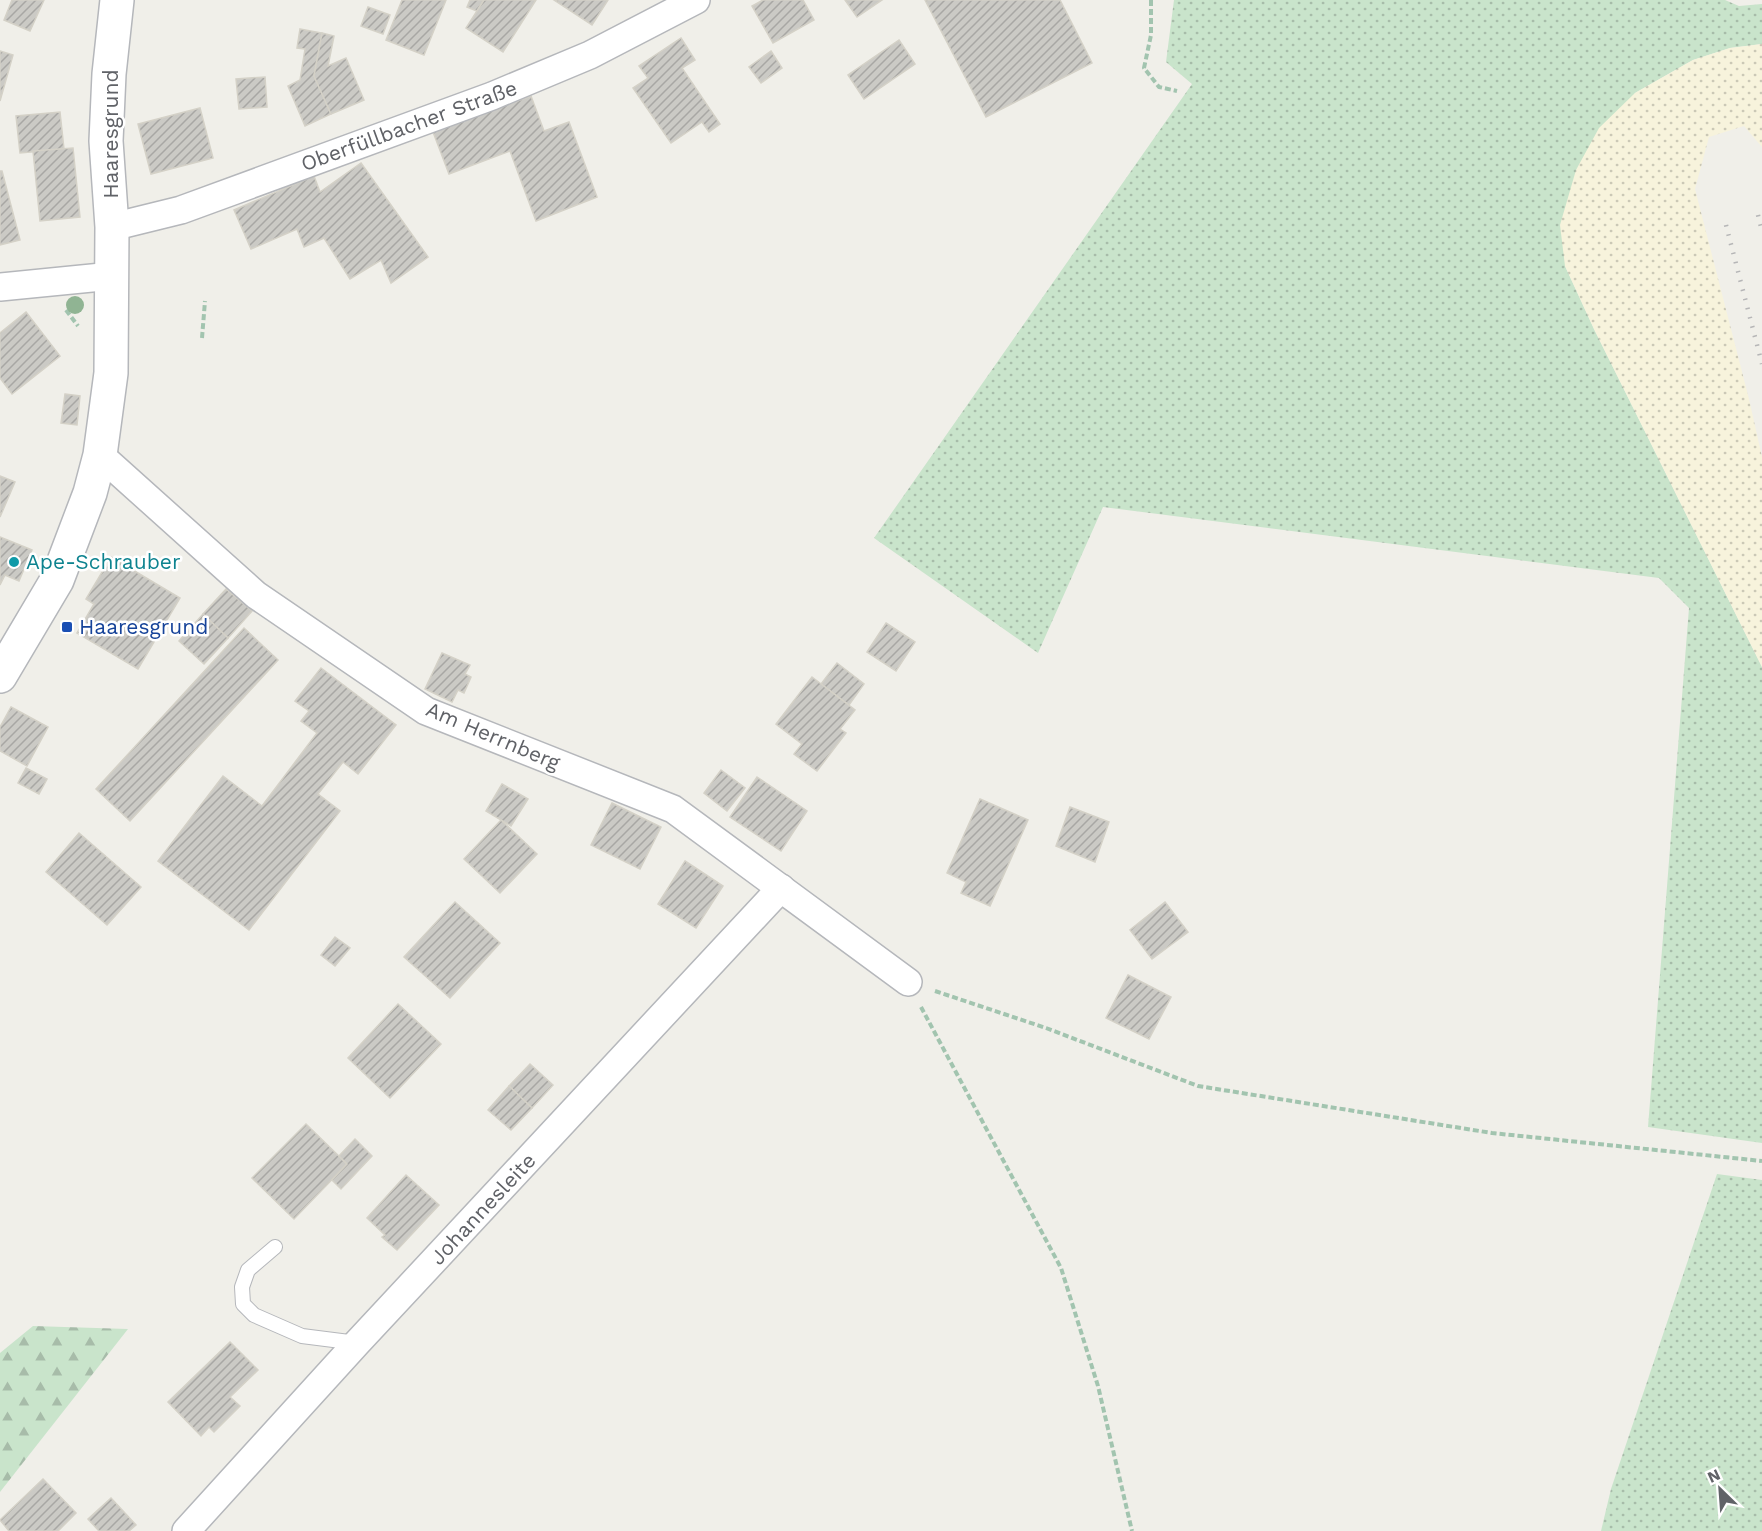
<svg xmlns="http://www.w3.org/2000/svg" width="1762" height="1531" viewBox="0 0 1762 1531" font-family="'Work Sans',sans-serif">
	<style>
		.grass { fill: url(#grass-dots) }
		.forest { fill: url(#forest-firs) }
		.sand { fill: url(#sand-dots) }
		.building { fill: url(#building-hatch); stroke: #d4d1c7; stroke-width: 1.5 }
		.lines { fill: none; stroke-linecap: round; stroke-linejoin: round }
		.service-casing { stroke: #b5b7bb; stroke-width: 16 }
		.minor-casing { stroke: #b5b7bb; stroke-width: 30 }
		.tertiary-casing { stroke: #b5b7bb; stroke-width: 36 }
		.path { stroke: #a2c4af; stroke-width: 4; stroke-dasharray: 6 3; stroke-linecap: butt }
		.service { stroke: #fff; stroke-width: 14 }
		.minor { stroke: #fff; stroke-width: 27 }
		.tertiary { stroke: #fff; stroke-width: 33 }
		.rail { stroke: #b6b6b7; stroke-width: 4.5; stroke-dasharray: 1.5 8; stroke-linecap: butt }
		.tree { fill: #90b493 }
		.culture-dot { fill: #0f9aa8; stroke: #fff; stroke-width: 2 }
		.transit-dot { fill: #1a4fb4; stroke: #fff; stroke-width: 2 }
		.labels { text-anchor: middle; stroke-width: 5; stroke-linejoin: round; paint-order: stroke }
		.street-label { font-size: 21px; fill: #606267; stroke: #fff }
		.culture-label { font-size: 21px; fill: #0d838f; stroke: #fff; text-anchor: start }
		.transit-label { font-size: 21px; fill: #164399; stroke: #fff; text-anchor: start }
	</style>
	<defs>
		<pattern id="grass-dots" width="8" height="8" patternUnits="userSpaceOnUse" patternTransform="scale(1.5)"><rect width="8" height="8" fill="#c9e4cb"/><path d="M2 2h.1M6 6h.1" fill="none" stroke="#a7bca9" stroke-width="1.8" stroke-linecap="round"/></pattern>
		<pattern id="forest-firs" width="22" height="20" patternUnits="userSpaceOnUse" patternTransform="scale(1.5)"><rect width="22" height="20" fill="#c9e4cb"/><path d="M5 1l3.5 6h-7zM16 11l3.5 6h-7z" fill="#a7bca9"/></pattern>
		<pattern id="sand-dots" width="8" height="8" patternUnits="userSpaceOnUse" patternTransform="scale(1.5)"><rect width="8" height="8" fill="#f7f3dc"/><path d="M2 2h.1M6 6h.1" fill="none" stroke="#cbc8b6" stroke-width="1.8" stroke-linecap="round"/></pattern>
		<pattern id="building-hatch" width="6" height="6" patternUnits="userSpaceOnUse" patternTransform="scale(1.5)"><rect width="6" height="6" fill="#cbcac5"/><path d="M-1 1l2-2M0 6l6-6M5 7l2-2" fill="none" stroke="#a8a7a4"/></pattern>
	</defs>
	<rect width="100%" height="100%" fill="#f0efe9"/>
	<g class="grass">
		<polygon points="1174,0 1725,0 1739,6 1762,4 1762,44 1730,48 1693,60 1635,93 1565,266 1594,329 1762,667 1762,1143 1648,1127 1689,608 1659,578 1103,507 1038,653 874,538 1192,84 1166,62"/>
		<polygon points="1717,1174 1762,1180 1762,1531 1601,1531 1611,1489"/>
	</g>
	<polygon class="forest" points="33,1326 128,1329 0,1492 0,1353"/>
	<polygon class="sand" points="1762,44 1762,147 1744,126 1709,137 1695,189 1749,399 1762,457 1762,667 1594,329 1565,266 1560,225 1576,170 1599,128 1635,93 1693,60 1730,48"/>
	<g class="building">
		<polygon points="12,0 44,0 30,31 4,20"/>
		<polygon points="402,0 446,0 424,55 386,40"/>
		<polygon points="470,0 484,0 477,11 467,7"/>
		<polygon points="484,0 536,0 503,52 466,28"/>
		<polygon points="554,0 608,0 592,25"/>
		<polygon points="763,0 803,0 814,20 773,43 752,6"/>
		<polygon points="845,0 882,0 857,17"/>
		<polygon points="925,0 1060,0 1092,63 986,117"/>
		<polygon points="368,7 390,15 383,34 361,26"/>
		<polygon points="300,29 322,33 314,76 331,114 305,126 288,86 300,80 305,49 297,48"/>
		<polygon points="322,33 334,36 328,66 346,58 364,100 331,114 314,76"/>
		<polygon points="681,38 695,60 682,68 720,124 709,132 702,122 671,143 633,88 648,78 639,66"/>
		<polygon points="899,40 915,64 864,99 848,75"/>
		<polygon points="0,51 13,55 0,101"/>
		<polygon points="771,51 782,68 761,83 749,67"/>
		<polygon points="265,77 267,107 239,109 236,79"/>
		<polygon points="531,96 544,131 569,122 597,197 536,221 510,151 449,174 433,132"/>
		<polygon points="200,108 213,158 151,174 138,124"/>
		<polygon points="60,112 64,149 20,153 16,116"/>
		<polygon points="73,148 80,217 40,221 33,151"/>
		<polygon points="361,163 428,257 391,283 381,260 350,279 324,238 304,247 297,229 251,249 234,210 314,176 320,192"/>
		<polygon points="0,171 2,171 20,240 0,245"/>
		<polygon points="26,312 60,356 12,394 0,378 0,333"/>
		<polygon points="65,394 80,396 77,425 61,423"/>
		<polygon points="0,476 15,482 0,517"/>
		<polygon points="0,537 32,550 19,581 5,575 0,585"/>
		<polygon points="111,557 180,598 138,669 77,633 94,604 86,599"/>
		<polygon points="226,589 252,611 228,638 203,614"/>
		<polygon points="203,614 228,638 204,664 179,641"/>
		<polygon points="886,623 915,642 896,671 867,652"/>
		<polygon points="244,628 278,660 130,821 96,789"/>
		<polygon points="442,653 470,665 465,674 471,677 464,693 458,690 452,702 425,689"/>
		<polygon points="837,663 864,684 849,705 821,684"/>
		<polygon points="321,668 396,725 358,774 343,762 318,794 340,811 249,930 158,861 223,776 262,806 317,733 301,721 309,711 295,701"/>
		<polygon points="812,677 855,710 840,729 846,733 817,771 794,754 802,744 776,724"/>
		<polygon points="11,707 48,727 27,766 0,751 0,727"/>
		<polygon points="26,768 47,779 39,794 18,783"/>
		<polygon points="721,770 745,788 727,811 704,793"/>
		<polygon points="757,777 807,811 781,851 730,817"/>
		<polygon points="502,784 528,799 511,826 486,811"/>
		<polygon points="980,799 1028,820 990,906 961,893 966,882 947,873"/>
		<polygon points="612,803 661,827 640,869 591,845"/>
		<polygon points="1070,807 1109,822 1095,862 1056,846"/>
		<polygon points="501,820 537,854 500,893 464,859"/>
		<polygon points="79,833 141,887 107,925 46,872"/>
		<polygon points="685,861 723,886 696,928 658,904"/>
		<polygon points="455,902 500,943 450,998 404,957"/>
		<polygon points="1165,902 1188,932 1152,959 1130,930"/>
		<polygon points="335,937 350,948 335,966 321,955"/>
		<polygon points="1128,975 1171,997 1149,1039 1106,1018"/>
		<polygon points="398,1004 441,1044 390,1098 348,1058"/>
		<polygon points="530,1064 553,1085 532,1108 509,1086"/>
		<polygon points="509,1086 532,1108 511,1130 488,1110"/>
		<polygon points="306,1124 347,1164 294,1219 252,1178"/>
		<polygon points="355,1139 372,1156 341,1189 332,1180 347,1164 339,1156"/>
		<polygon points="406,1175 439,1205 397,1250 382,1237 385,1235 367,1218"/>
		<polygon points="230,1342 258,1370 230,1397 240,1406 214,1432 209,1427 201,1436 168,1402"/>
		<polygon points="43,1479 76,1513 58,1531 9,1531 0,1520"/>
		<polygon points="111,1498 136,1525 129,1531 99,1531 88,1519"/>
	</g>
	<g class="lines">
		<defs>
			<polyline id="service" points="275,1247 248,1270 242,1287 243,1304 254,1315 302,1336 357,1343"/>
			<g id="minor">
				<polyline points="112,227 181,210 492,96 590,55 696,0"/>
				<polyline points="0,287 112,276"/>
				<polyline points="100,455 256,595 426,711 673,809 908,982"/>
				<polyline points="186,1531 357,1343 781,888"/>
			</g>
			<polyline id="tertiary" points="0,676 57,580 90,493 100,455 111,373 112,227 106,141 109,74 117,0"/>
		</defs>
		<use href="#service" class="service-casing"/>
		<use href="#minor" class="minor-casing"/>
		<use href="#tertiary" class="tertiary-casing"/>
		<g class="path">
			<polyline points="1151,0 1151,35 1144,68 1159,87 1177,91"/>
			<polyline points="66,310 78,326"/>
			<polyline points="202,338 205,301"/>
			<polyline points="935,991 1046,1028 1198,1086 1492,1133 1762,1161"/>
			<polyline points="921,1007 1061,1268 1098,1386 1132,1531"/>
		</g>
		<use href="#service" class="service"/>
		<use href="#minor" class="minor"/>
		<use href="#tertiary" class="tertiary"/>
		<g class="rail">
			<polyline points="1758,215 1762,231"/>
			<polyline points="1726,225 1762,364"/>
		</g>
	</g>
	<circle class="tree" cx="75" cy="305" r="9"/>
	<circle class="culture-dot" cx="14" cy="562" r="6"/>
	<rect class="transit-dot" x="61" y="621" width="12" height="12" rx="3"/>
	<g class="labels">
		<g class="street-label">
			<text transform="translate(409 126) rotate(-20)" y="7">Oberfüllbacher Straße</text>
			<text transform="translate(111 134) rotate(-90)" y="7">Haaresgrund</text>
			<text transform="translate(493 736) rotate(23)" y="7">Am Herrnberg</text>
			<text transform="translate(483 1209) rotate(-47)" y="7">Johannesleite</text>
		</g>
		<g class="culture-label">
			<text x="26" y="569">Ape-Schrauber</text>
		</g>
		<g class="transit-label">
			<text x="79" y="634">Haaresgrund</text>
		</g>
	</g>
	<g transform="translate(1720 1489) rotate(335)" stroke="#ffffff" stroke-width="4.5" paint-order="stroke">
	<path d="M0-4.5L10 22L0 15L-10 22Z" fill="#606267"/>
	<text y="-9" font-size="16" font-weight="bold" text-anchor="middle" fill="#606267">N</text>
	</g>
</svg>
